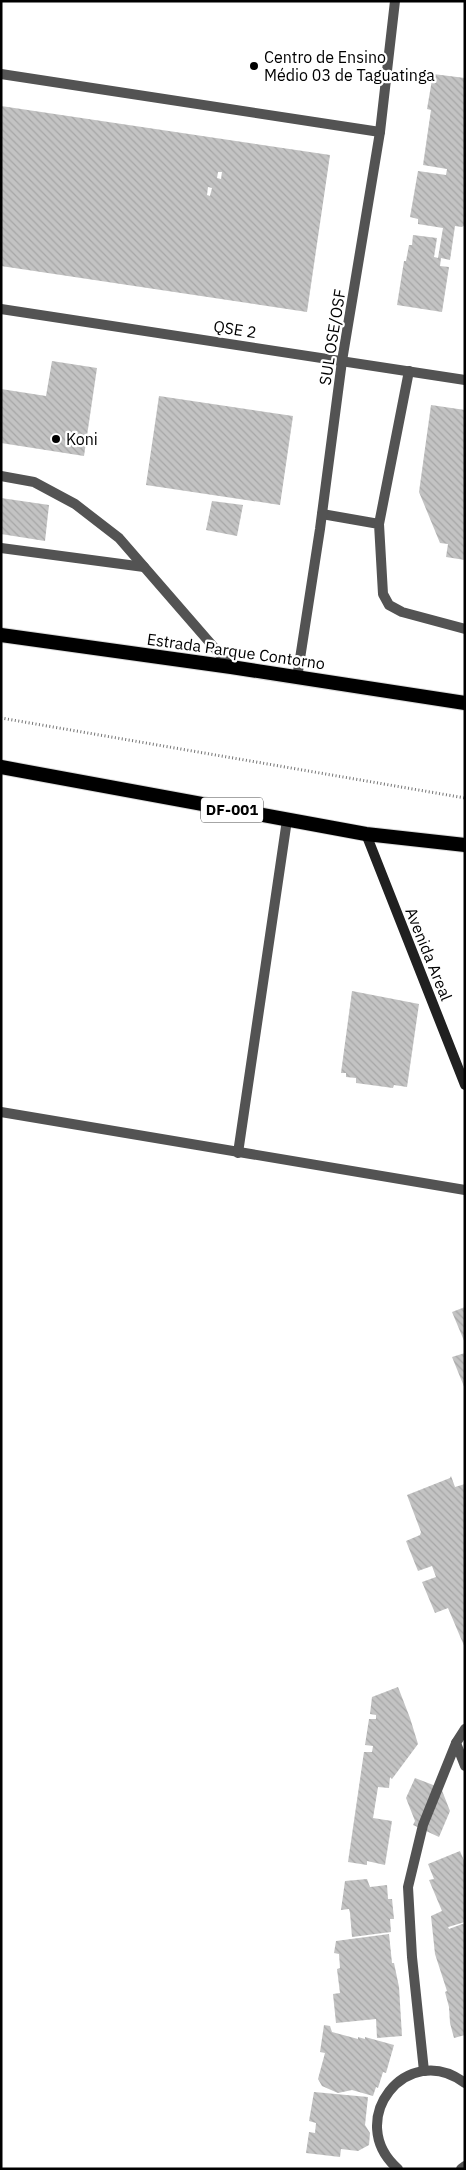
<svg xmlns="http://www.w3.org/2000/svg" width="466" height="2170" viewBox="0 0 466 2170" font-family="'IBM Plex Sans',sans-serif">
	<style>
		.building { fill: url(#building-back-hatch); fill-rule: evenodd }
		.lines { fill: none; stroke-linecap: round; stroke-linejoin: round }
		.trunk-casing { stroke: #dbdbdb; stroke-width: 16 }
		.path { stroke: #757575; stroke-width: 3; stroke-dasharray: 1 2.5; stroke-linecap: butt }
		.service { stroke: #535353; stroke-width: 10 }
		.minor { stroke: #535353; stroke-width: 10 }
		.secondary { stroke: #202020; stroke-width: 10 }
		.trunk { stroke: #000; stroke-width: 14 }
		.poi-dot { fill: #000; stroke: #fff; stroke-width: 2 }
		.labels { text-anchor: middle; stroke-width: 4.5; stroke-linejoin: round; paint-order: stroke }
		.shield { fill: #fff; stroke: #4c4c4c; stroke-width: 1 }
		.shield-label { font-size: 15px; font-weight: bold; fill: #000 }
		.poi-label { font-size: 16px; fill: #000; stroke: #fff; text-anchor: start }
		.street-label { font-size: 16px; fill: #000; stroke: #fff }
	</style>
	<defs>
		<pattern id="building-back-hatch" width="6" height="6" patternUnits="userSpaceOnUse" patternTransform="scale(1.25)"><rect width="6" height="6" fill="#c3c3c3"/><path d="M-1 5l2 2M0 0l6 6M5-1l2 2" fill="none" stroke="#a6a6a6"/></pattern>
	</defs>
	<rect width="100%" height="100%" fill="#fff"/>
	<g class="building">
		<polygon points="433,74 465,78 465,225 462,227 455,226 450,260 441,258 440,266 449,267 442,312 397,305 404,261 406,261 409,245 412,245 413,235 437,238 434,257 438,258 443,228 418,224 418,219 410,217 418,171 446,175 447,169 423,165 431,110 427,109"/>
		<path d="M1 106 330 155 307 312 1 266ZM218 172H222L221 179 217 178ZM208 187 212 188 210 196 207 195Z"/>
		<polygon points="52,361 97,368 84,456 1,443 1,389 46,396"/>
		<polygon points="159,396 293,416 280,505 146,485"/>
		<polygon points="431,405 465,410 465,560 446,557 448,544 440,543 419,492"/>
		<polygon points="1,498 49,505 45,541 1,534"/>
		<polygon points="212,501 243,505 237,536 206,530"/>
		<polygon points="352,991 419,1004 407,1087 394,1085 393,1088 356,1083 356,1078 346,1077 346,1073 341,1073"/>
		<polygon points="465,1307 465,1343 452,1312"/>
		<polygon points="465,1353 465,1389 452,1357"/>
		<polygon points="451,1476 455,1487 465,1484 465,1648 448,1608 435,1613 422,1582 436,1577 432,1566 418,1571 406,1541 420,1535 421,1532 407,1495 450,1478"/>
		<polygon points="398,1687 410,1718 418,1744 392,1779 390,1777 389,1788 378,1787 373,1818 392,1821 385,1865 367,1861 367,1865 348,1862 364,1752 372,1752 373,1746 365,1745 369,1719 376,1719 376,1715 370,1714 372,1697"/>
		<polygon points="415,1778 441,1788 450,1811 439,1837 413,1825 415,1821 406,1798"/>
		<polygon points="460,1851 465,1863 465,1922 448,1927 449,1929 465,1923 465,2035 454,2038 450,2023 449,2007 445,1992 447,1991 435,1954 431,1916 442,1911 429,1880 434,1879 428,1864"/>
		<polygon points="367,1879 370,1887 387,1885 388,1899 392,1899 394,1919 390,1919 391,1932 352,1937 350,1913 349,1909 341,1910 345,1881"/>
		<polygon points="389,1934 392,1963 394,1963 399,1987 402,2036 377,2038 376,2019 336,2023 333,1994 340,1993 337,1969 340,1968 339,1954 334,1953 336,1941"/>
		<polygon points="324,2025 330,2026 332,2032 358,2039 358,2037 365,2039 365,2037 394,2045 386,2073 383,2072 378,2088 376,2087 373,2096 352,2090 338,2093 322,2086 318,2079 325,2053 320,2052"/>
		<polygon points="314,2092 368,2097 365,2125 370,2133 369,2145 358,2151 341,2149 340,2157 306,2153 309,2132 315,2133 316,2123 309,2121"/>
	</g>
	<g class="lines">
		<defs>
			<g id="trunk">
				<polyline points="1,635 231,667 465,703"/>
				<polyline points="1,767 366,834 465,845"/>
			</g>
		</defs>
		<use href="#trunk" class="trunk-casing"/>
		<polyline class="path" points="1,718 465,798"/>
		<g class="service">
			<polyline points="1,476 34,482 75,504 119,538 231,667"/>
			<polyline points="322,514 379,524 383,594 389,605 402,612 465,629"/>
			<polyline points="379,524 409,371"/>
			<polyline points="1,548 144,567"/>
			<polyline points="1,1112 465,1190"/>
			<polyline points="238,1153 287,820"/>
		</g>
		<g class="minor">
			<polyline points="1,74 380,132"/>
			<polyline points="1,309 465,380"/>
			<polyline points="297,678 320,529 342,361 380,132 395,1"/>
			<polyline points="465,1729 456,1743 465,1766"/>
			<polyline points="424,2071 412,1957 408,1887 423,1825 456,1743"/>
			<path d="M398 2169C343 2121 407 2039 465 2083"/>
			<polyline points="461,2169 465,2166"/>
		</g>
		<polyline class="secondary" points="366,834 465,1085"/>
		<use href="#trunk" class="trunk"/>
	</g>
	<g class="poi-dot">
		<circle cx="254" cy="66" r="5"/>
		<circle cx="56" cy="439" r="5"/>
	</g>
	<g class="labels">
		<rect class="shield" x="201" y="797.5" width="62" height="25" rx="4"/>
		<g class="shield-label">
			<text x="232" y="815">DF-001</text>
		</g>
		<g class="poi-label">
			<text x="264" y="63">Centro de Ensino<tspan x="264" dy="18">Médio 03 de Taguatinga</tspan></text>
			<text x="66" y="445">Koni</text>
		</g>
		<g class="street-label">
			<text transform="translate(235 329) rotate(9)" y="6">QSE 2</text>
			<text transform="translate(332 337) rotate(-81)" y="6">SUL OSE/OSF</text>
			<text transform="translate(236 651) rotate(8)" y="6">Estrada Parque Contorno</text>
			<text transform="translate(429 954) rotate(68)" y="6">Avenida Areal</text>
		</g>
	</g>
	<rect width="466" height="2170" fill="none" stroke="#000000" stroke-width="5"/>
</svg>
